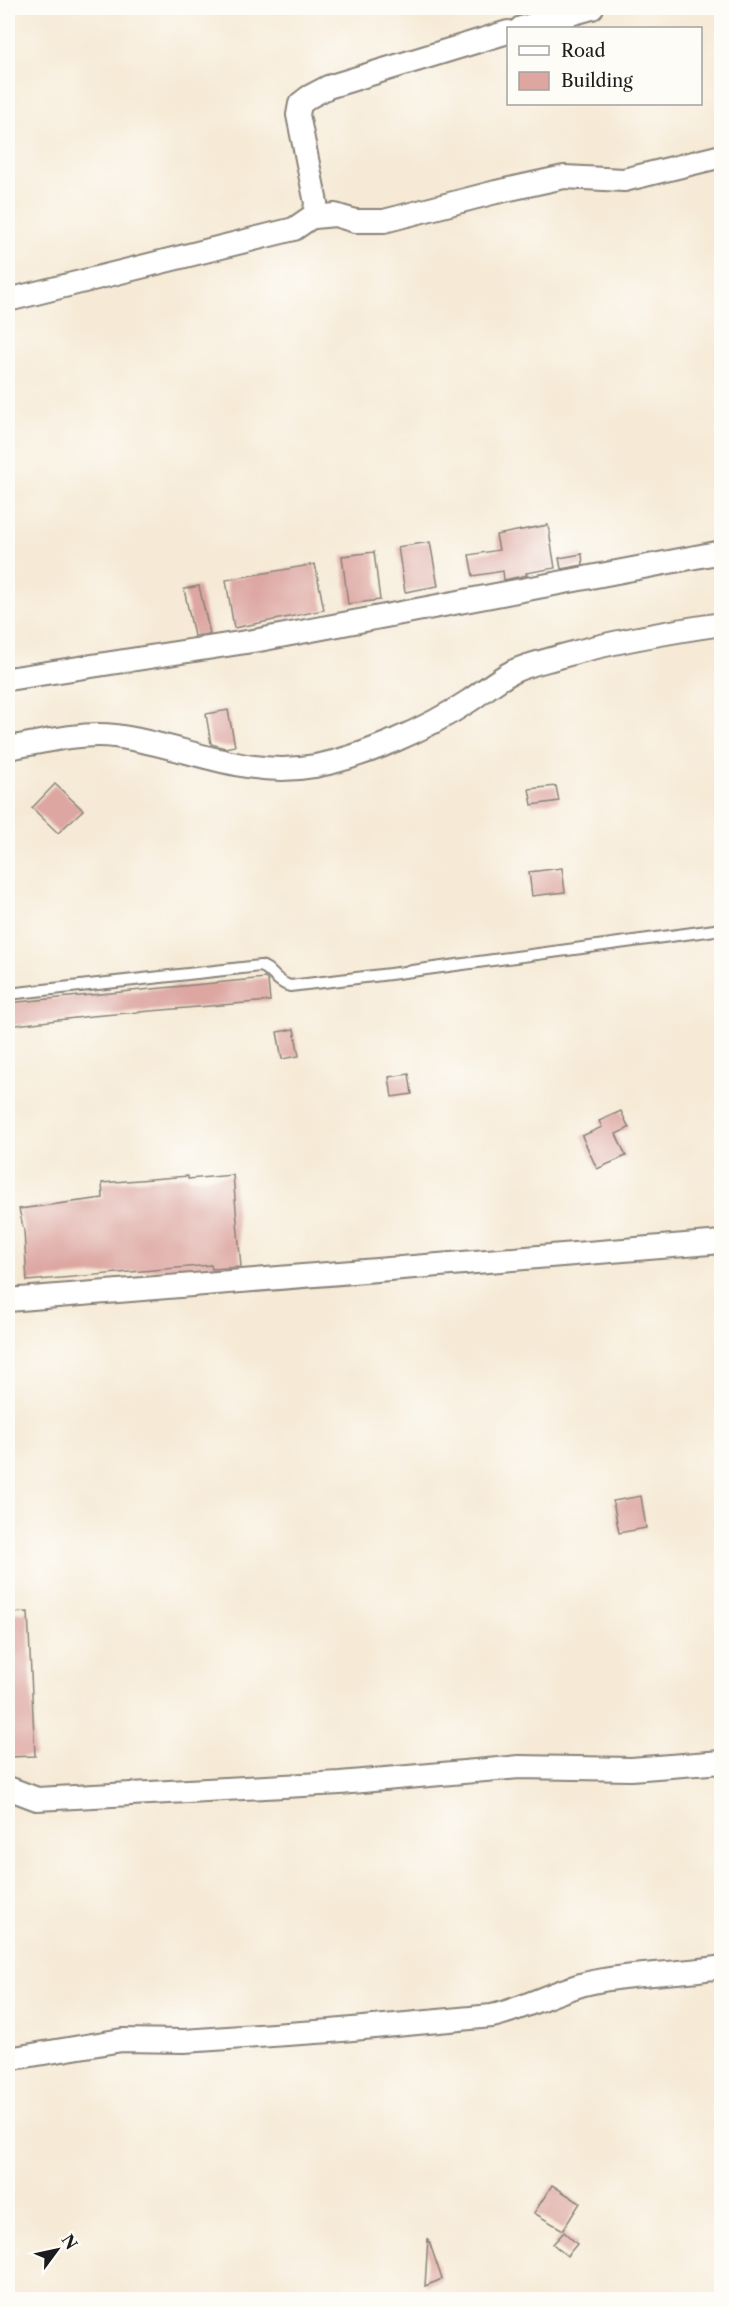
<svg xmlns="http://www.w3.org/2000/svg" width="729" height="2307" viewBox="0 0 729 2307" font-family="'Libre Caslon Text',serif">
	<style>
		.building { fill: #dda6a1 }
		.lines { fill: none; stroke-linecap: round; stroke-linejoin: round }
		.service-casing { stroke: #898379; stroke-width: 14 }
		.minor-casing { stroke: #898379; stroke-width: 26 }
		.service { stroke: #fff; stroke-width: 10 }
		.minor { stroke: #fff; stroke-width: 22 }
	</style>
	<rect width="100%" height="100%" fill="#fdfcf7"/>
	<filter id="ink" filterUnits="userSpaceOnUse"><feTurbulence type="fractalNoise" baseFrequency=".0167" numOctaves="2"/><feDisplacementMap in="SourceGraphic" scale="12" xChannelSelector="R" yChannelSelector="G"/><feConvolveMatrix kernelMatrix="1 2 1 2 8 2 1 2 1" color-interpolation-filters="sRGB"/></filter>
	<filter id="wash" filterUnits="userSpaceOnUse"><feTurbulence type="fractalNoise" baseFrequency=".008" numOctaves="4" result="noise"/><feDisplacementMap in="SourceGraphic" scale="24" xChannelSelector="R" yChannelSelector="G"/><feGaussianBlur stdDeviation="1.35" result="paint"/><feColorMatrix in="noise" values="0 0 0 0 0 0 0 0 0 0 0 0 0 0 0 0 0 1.4 0 .05"/><feComposite in="paint" operator="in"/></filter>
	<g filter="url(#wash)">
		<rect width="100%" height="100%" fill="#f6ead6"/>
		<g id="blocks">
			<g class="building">
				<polygon points="548,525 555,568 526,573 527,575 504,580 503,571 473,576 469,555 499,550 496,535"/>
				<polygon points="430,542 438,586 405,592 398,547"/>
				<polygon points="374,552 380,600 348,604 342,556"/>
				<polygon points="582,554 583,565 561,569 559,558"/>
				<polygon points="315,564 324,610 234,628 226,580"/>
				<polygon points="199,586 210,634 194,636 184,589"/>
				<polygon points="228,710 235,746 225,748 211,744 206,714"/>
				<polygon points="55,784 83,810 58,833 32,808"/>
				<polygon points="556,786 559,801 532,805 529,789"/>
				<polygon points="562,868 565,892 532,896 529,872"/>
				<polygon points="265,978 268,981 270,1001 92,1016 8,1026 8,1003"/>
				<polygon points="294,1029 299,1056 282,1059 277,1032"/>
				<polygon points="409,1074 412,1094 392,1097 389,1077"/>
				<polygon points="621,1111 629,1128 616,1134 626,1156 597,1169 582,1136 602,1127 599,1121"/>
				<polygon points="233,1175 241,1267 212,1269 211,1265 27,1281 24,1231 19,1209 103,1198 102,1183 188,1176 188,1179"/>
				<polygon points="641,1496 646,1528 619,1533 613,1501"/>
				<polygon points="28,1612 35,1756 8,1757 8,1613"/>
				<polygon points="552,2185 580,2203 563,2230 534,2213"/>
				<polygon points="564,2232 577,2244 567,2256 553,2244"/>
				<polygon points="428,2238 442,2279 425,2286"/>
			</g>
		</g>
	</g>
	<g filter="url(#ink)">
		<use href="#blocks" fill-opacity="0" stroke="#898379" stroke-width="1.5"/>
		<g class="lines">
			<defs>
				<path id="service" d="M8 994 260 966C272 968 273 981 290 986L390 974 722 929"/>
				<g id="minor">
					<polyline points="521,28 592,8"/>
					<polyline points="314,217 335,215 355,221 384,221 496,192 564,177 624,180 722,156"/>
					<polyline points="8,300 294,229 310,218 314,217 316,203 298,115 300,104 309,97 328,87 508,32"/>
					<polyline points="8,679 259,640 722,552"/>
					<path d="M8 748C42 742 80 732 115 736 185 745 243 779 315 766 364 757 428 728 469 701 484 691 498 679 514 671 529 664 546 661 562 656 614 641 667 632 722 624"/>
					<polyline points="8,1300 722,1242"/>
					<polyline points="8,1788 37,1799 340,1783 519,1767 631,1769 722,1762"/>
					<path d="M8 2059 122 2040 184 2041 331 2031 492 2016C527 2008 558 1989 593 1982 634 1973 679 1974 722 1967"/>
				</g>
			</defs>
			<use href="#service" class="service-casing"/>
			<use href="#minor" class="minor-casing"/>
			<use href="#service" class="service"/>
			<use href="#minor" class="minor"/>
		</g>
	</g>
	<rect width="729" height="2307" fill="none" stroke="#fdfcf7" stroke-width="30"/>
	<rect x="507" y="27" width="195" height="78" fill="#fdfcf7" stroke="#a3a29f" stroke-width="1.5"/>
	<rect x="519" y="46" width="30" height="9" fill="#ffffff" stroke="#a3a29f" stroke-width="1.5"/>
	<text x="561" y="57" font-size="18" fill="#1c1c1c">Road</text>
	<rect x="519" y="72" width="30" height="18" fill="#dda6a1" stroke="#a3a29f" stroke-width="1.5"/>
	<text x="561" y="87" font-size="18" fill="#1c1c1c">Building</text>
	<g transform="translate(57 2250) rotate(57)" stroke="#fdfcf7" stroke-width="4.5" paint-order="stroke">
	<path d="M0-4.5L10 22L0 15L-10 22Z" fill="#1c1c1c"/>
	<text y="-9" font-size="16" font-weight="bold" text-anchor="middle" fill="#1c1c1c">N</text>
	</g>
</svg>
